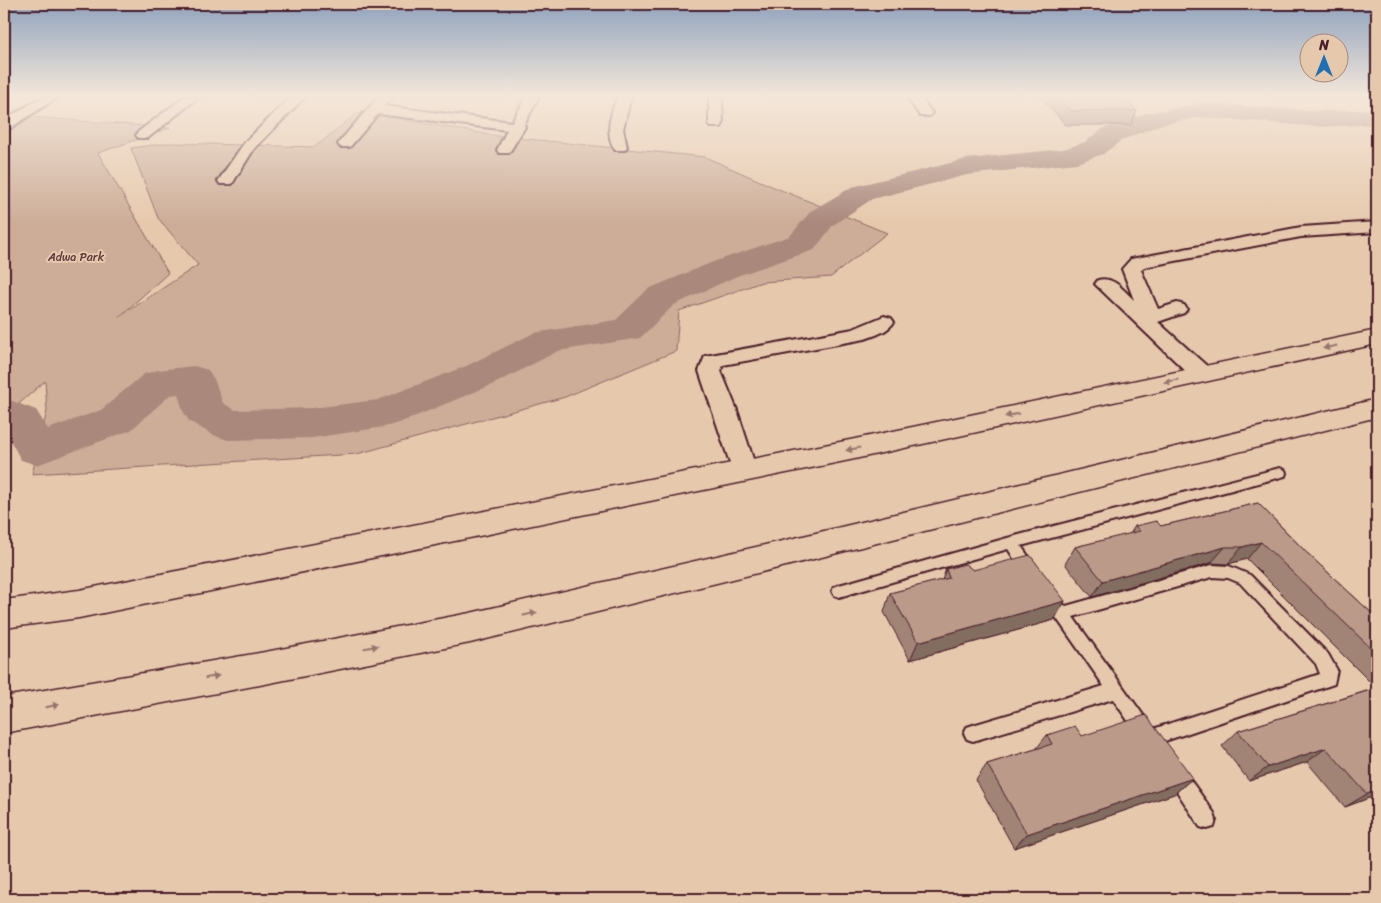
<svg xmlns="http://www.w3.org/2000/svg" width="1381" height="903" viewBox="0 0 1381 903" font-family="Sriracha,sans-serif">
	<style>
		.green { fill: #cdad98; stroke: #8c6662 }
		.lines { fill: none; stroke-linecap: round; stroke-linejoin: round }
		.river { fill: #aa887c; fill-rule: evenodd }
		.service-casing { stroke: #4a1f2b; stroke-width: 4 }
		.minor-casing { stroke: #4a1f2b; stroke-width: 4 }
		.secondary-casing { stroke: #4a1f2b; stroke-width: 3 }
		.service { fill: #e6c9ad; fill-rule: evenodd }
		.minor { fill: #e6c9ad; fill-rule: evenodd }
		.secondary { fill: #e6c9ad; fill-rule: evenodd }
		.wall { fill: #a18476; stroke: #4a1f2b }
		.shaded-wall { fill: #836c60; stroke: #4a1f2b }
		.building { fill: #bb9a89; stroke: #4a1f2b }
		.oneway { fill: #98746c }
		.labels { text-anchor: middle; stroke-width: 4; stroke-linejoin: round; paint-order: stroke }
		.far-park-label { font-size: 12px; fill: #5e343b; stroke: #e6c9ad }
	</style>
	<rect width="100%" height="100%" fill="#e6c9ad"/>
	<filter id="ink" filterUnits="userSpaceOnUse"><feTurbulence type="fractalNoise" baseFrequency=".02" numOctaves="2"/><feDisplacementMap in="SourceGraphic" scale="10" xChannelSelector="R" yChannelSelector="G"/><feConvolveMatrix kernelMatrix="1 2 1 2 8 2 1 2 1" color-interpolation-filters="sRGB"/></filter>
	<g filter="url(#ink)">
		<polygon class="green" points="359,112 497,136 705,157 776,188 887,233 831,277 762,282 679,311 676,351 565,397 357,454 32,474 47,411 45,381 4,417 4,115 170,128 98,153 168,273 119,317 198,265 158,218 131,148 170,143 315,147"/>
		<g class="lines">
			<polygon class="river" points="1201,103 1321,111 1377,109 1377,124 1321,127 1201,117 1162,124 1122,140 1103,154 1077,163 967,175 872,199 833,225 814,250 737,276 674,305 640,338 558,351 494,384 399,423 384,427 312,438 228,440 213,435 189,421 183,411 178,394 170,395 131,430 37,465 21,460 4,429 4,398 36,410 48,429 101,410 144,374 158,370 194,366 208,370 214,379 223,403 235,410 312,408 378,400 466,366 534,333 616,320 648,289 713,262 790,236 811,211 852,187 967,159 1064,149 1085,142 1104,128 1147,113"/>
			<defs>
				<g id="service">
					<path d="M1280 468 1285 470 1286 473 1285 476 1021 546 1039 571 1037 575C1024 580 1015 559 1008 549L839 597 834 595 832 591 834 587 839 585 1011 537Z"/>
					<path d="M1212 565 1229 566 1250 575 1328 654 1337 670 1334 684 1150 746 1144 744 1113 699 973 741 967 739 964 733 967 727 973 725 1104 686 1053 613 1050 608 1053 603 1058 602 1066 606ZM1212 577 1228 578 1240 583 1316 664 1320 674 1153 729 1073 617Z"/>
					<polygon points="1175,764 1181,767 1214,813 1216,820 1214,827 1207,829 1200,827 1169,779 1166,773 1169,767"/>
				</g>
				<g id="minor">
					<polygon points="42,97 58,97 9,129 4,130 4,120"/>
					<polygon points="184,97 199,97 148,138 138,138 136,135 138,132"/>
					<polygon points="291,97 305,97 254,149 232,184 220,184 218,181 244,143"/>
					<polygon points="378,97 392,97 384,106 512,122 526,97 539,97 524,125 525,127 509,153 499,153 497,150 507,130 378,114 350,147 340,147 338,144 340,141"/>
					<path d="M617 97H631L623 129 627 147 625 150H615C604 133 611 114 617 97Z"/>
					<polygon points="709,97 722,97 723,124 721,127 711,127 709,124"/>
					<polygon points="907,97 920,97 932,113 930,116 920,116"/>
					<path d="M1377 222V232L1301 237 1144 267 1141 270 1158 309 1177 303 1184 305 1187 309 1184 313 1158 322 1210 369 1213 374 1210 379 1202 381 1194 379 1095 284 1098 280C1114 276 1123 290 1134 300L1122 269 1131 259 1301 227Z"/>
					<path d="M884 316 891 318 894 322C887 332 876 335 865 339L723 365 721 371 737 410 757 471 753 478 744 480 735 478 699 371 705 356 853 329Z"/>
				</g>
				<g id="secondary">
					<polygon points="1377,330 1377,344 850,460 79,618 4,628 4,600 79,590 850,440"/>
					<polygon points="1377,399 1377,417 778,568 470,643 265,684 4,733 4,697 265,652 470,613 778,542"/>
				</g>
			</defs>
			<use href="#service" class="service-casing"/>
			<use href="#minor" class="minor-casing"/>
			<use href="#secondary" class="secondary-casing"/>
			<use href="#service" class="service"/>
			<use href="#minor" class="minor"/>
			<use href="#secondary" class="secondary"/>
		</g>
		<g class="wall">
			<polygon points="1040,97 1122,97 1137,111 1131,125 1066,125"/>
			<polygon points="1258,503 1306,552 1377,618 1377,795 1345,807 1307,762 1249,781 1222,746 1238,731 1376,688 1247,559 1228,564 1211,563 1092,597 1065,564 1075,547 1130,534 1135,526 1161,526"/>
			<polygon points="946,569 973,570 1065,601 1054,620 910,660 884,612 890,593 942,580"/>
			<polygon points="1047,735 1082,736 1193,778 1174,794 1014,848 976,780 987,764 1036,749"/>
		</g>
		<g class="shaded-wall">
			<polygon points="1261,542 1247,559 1228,564 1242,547"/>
			<polygon points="1225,547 1211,563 1092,597 1103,581"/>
			<polygon points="1065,601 1054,620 910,660 918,642"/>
			<polygon points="1326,748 1307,762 1249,781 1268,767"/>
			<polygon points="1193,778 1174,794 1014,848 1027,834"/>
			<polygon points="1377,790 1377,795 1345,807 1367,794"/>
		</g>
		<g class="building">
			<polygon points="1057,97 1122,97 1137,111 1071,111"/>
			<polygon points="1258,503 1306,552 1377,618 1377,654 1261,542 1242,547 1225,547 1103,581 1075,547 1140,531 1135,526 1156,521 1161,526"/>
			<polygon points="1030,555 1065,601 918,642 890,593 949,578 946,569 965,564 973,570"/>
			<polygon points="1377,688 1377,790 1367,794 1326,748 1268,767 1238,731"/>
			<polygon points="1146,715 1193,778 1027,834 987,764 1052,744 1047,735 1075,726 1082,736"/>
		</g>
		<defs><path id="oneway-solid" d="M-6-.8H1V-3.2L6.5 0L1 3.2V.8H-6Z" transform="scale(1.25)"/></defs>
		<g class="oneway">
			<use href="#oneway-solid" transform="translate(1330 347) rotate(168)"/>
			<use href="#oneway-solid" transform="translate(1171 381) rotate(168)"/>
			<use href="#oneway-solid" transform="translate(1012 415) rotate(168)"/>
			<use href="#oneway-solid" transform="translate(853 449) rotate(168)"/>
			<use href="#oneway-solid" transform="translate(530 614) rotate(-13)"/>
			<use href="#oneway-solid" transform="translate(371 647) rotate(-11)"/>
			<use href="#oneway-solid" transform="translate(212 677) rotate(-10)"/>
			<use href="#oneway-solid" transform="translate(52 706) rotate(-11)"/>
		</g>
	</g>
	<linearGradient id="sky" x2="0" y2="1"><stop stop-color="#8fa2bd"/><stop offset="0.43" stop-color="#f4e7da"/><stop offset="1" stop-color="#f4e7da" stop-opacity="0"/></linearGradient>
	<rect width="1381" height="223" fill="url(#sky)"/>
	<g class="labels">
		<g class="far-park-label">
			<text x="76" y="261">Adwa Park</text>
		</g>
	</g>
	<rect width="1381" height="903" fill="none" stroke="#e6c9ad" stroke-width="20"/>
	<rect x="10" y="10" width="1361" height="883" fill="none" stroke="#4a1f2b" stroke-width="2" filter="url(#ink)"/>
	<g transform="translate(1324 58)"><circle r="24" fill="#e6c9ad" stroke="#a88579"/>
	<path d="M0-4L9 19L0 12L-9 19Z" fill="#1f6fb2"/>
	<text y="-8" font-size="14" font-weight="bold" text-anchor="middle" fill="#4a1f2b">N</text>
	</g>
</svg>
